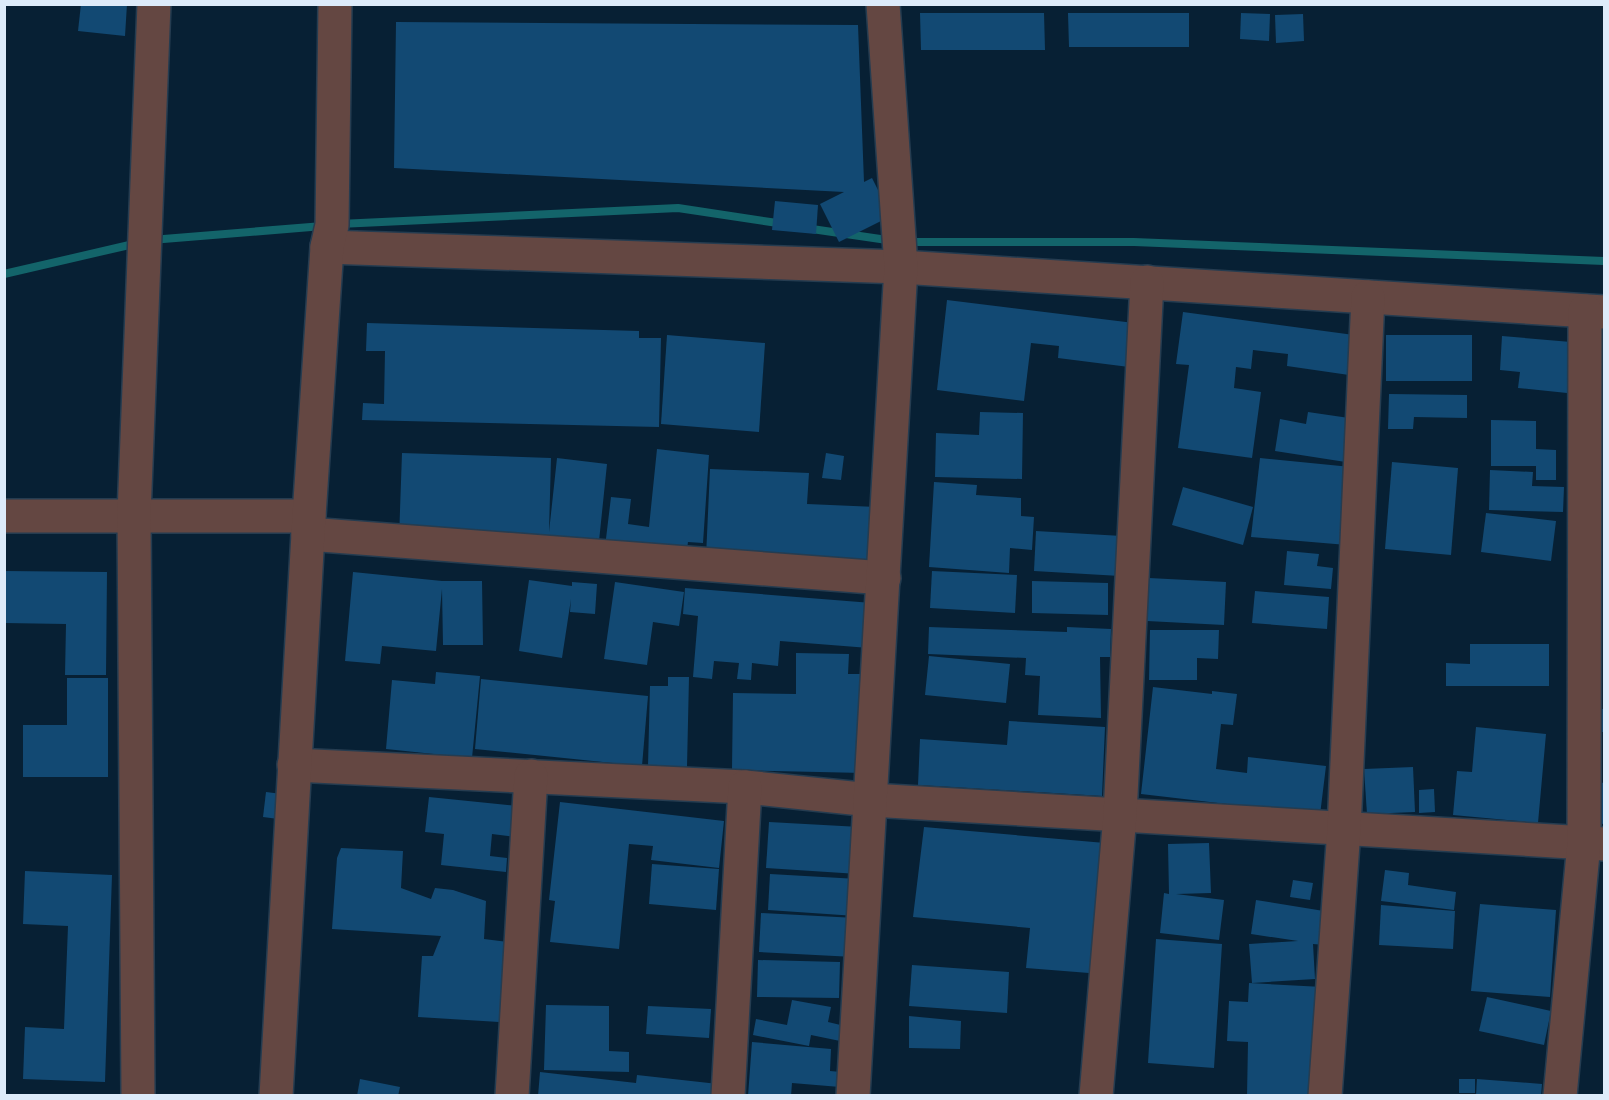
<svg xmlns="http://www.w3.org/2000/svg" width="1609" height="1100" viewBox="0 0 1609 1100" font-family="'PT Sans Narrow',sans-serif">
	<style>
		.lines { fill: none; stroke-linecap: round; stroke-linejoin: round }
		.stream { stroke: #13646a; stroke-width: 8 }
		.building { fill: #124973 }
		.minor-casing { stroke: #253c50; stroke-width: 36 }
		.minor { stroke: #644742; stroke-width: 33 }
	</style>
	<rect width="100%" height="100%" fill="#072034"/>
	<g class="lines">
		<g class="stream">
			<polyline points="339,224 678,208 784,224"/>
			<polyline points="805,228 894,241"/>
			<polyline points="151,240 323,226"/>
			<polyline points="906,242 1134,242 1604,261"/>
			<polyline points="4,274 138,243"/>
		</g>
	</g>
	<g class="building">
		<polygon points="81,4 127,4 125,36 78,31"/>
		<polygon points="920,13 1044,13 1045,50 921,50"/>
		<polygon points="1068,13 1189,13 1189,47 1069,47"/>
		<polygon points="1241,13 1270,14 1269,41 1240,39"/>
		<polygon points="1303,14 1304,41 1276,43 1275,15"/>
		<polygon points="396,22 858,25 864,182 872,178 891,216 839,242 820,204 844,192 394,168"/>
		<polygon points="775,201 818,205 816,234 772,230"/>
		<polygon points="947,300 1134,323 1129,367 1058,358 1059,346 1031,343 1024,401 937,390"/>
		<polygon points="1183,312 1354,335 1349,375 1287,366 1288,354 1253,350 1251,369 1236,367 1234,388 1261,392 1252,458 1178,448 1189,365 1176,364"/>
		<polygon points="367,323 639,331 639,338 661,338 659,427 362,420 363,403 384,404 385,351 366,351"/>
		<polygon points="667,335 765,343 759,432 661,424"/>
		<rect x="1386" y="335" width="86" height="46"/>
		<polygon points="1502,336 1571,342 1567,393 1518,388 1520,372 1500,370"/>
		<polygon points="1389,394 1467,395 1467,418 1414,417 1413,429 1388,429"/>
		<polygon points="980,412 1023,413 1022,479 935,477 936,433 979,435"/>
		<polygon points="1308,412 1349,418 1352,463 1275,451 1280,419 1306,424"/>
		<polygon points="1491,420 1536,421 1536,449 1556,450 1556,480 1536,480 1536,466 1491,466"/>
		<polygon points="657,449 709,455 703,543 688,542 686,556 605,547 611,497 631,499 628,524 649,527"/>
		<polygon points="402,453 551,458 549,532 557,458 607,464 598,551 399,539"/>
		<polygon points="826,453 844,456 841,480 822,478"/>
		<polygon points="1260,458 1351,467 1347,545 1251,537"/>
		<polygon points="1392,462 1458,468 1451,555 1385,549"/>
		<polygon points="710,469 809,473 807,504 877,507 875,565 706,557"/>
		<polygon points="1490,470 1533,472 1532,486 1564,487 1563,512 1489,510"/>
		<polygon points="934,482 977,485 976,495 1021,498 1021,516 1034,517 1032,550 1010,548 1009,573 929,567"/>
		<polygon points="1183,487 1253,507 1243,545 1172,525"/>
		<polygon points="1486,513 1556,521 1551,561 1481,552"/>
		<polygon points="1036,531 1122,536 1120,576 1034,571"/>
		<polygon points="1287,551 1319,554 1317,566 1333,568 1331,589 1284,585"/>
		<polygon points="4,571 107,572 106,675 65,675 66,624 4,623"/>
		<polygon points="932,571 1017,575 1015,613 930,608"/>
		<polygon points="353,572 442,581 482,581 483,645 443,645 442,589 436,651 382,646 380,664 345,661"/>
		<polygon points="1149,578 1226,582 1224,625 1147,621"/>
		<polygon points="529,580 572,586 572,582 597,584 595,614 570,612 571,599 562,658 519,651"/>
		<polygon points="1032,581 1108,583 1108,615 1032,613"/>
		<polygon points="615,582 684,592 679,626 653,622 647,665 604,659"/>
		<polygon points="685,588 872,603 869,648 780,641 778,666 752,663 751,680 737,679 739,663 714,661 712,679 693,677 698,616 683,614"/>
		<polygon points="1255,591 1329,597 1327,629 1252,623"/>
		<polygon points="929,627 1067,632 1067,627 1111,629 1110,657 1100,657 1101,718 1038,715 1040,676 1025,675 1026,658 928,654"/>
		<polygon points="1150,630 1219,630 1218,659 1197,658 1197,680 1149,680"/>
		<polygon points="1470,644 1549,644 1549,686 1446,686 1446,663 1470,664"/>
		<polygon points="796,653 849,654 848,674 866,674 864,773 732,770 733,693 796,694"/>
		<polygon points="929,656 1010,664 1006,703 925,695"/>
		<polygon points="436,672 480,676 472,758 386,749 392,680 435,684"/>
		<polygon points="668,677 689,677 687,767 648,766 650,686 668,686"/>
		<polygon points="67,678 108,678 108,777 23,777 23,725 67,725"/>
		<polygon points="481,679 648,696 642,766 475,749"/>
		<polygon points="1153,687 1212,694 1212,691 1237,694 1233,725 1221,724 1216,769 1247,773 1248,757 1326,766 1320,815 1141,794"/>
		<rect x="1600" y="709" width="4" height="23"/>
		<polygon points="1009,721 1105,727 1102,796 918,785 920,739 1007,745"/>
		<polygon points="1476,727 1546,734 1538,823 1453,815 1457,771 1472,772"/>
		<polygon points="1413,767 1415,812 1367,814 1364,769"/>
		<polygon points="1598,782 1604,783 1604,824 1594,823"/>
		<polygon points="1434,789 1435,812 1419,813 1419,790"/>
		<polygon points="266,792 290,795 286,820 263,817"/>
		<polygon points="429,797 518,806 515,837 492,834 490,856 507,858 506,872 441,865 444,834 425,832"/>
		<polygon points="560,802 724,821 719,868 651,860 653,846 629,844 619,949 550,942 555,901 549,900"/>
		<polygon points="769,822 860,827 858,874 766,868"/>
		<polygon points="924,827 1105,843 1096,934 1093,933 1089,973 1026,968 1030,928 913,917"/>
		<polygon points="1209,843 1211,893 1176,894 1224,900 1219,940 1160,933 1164,893 1169,894 1168,844"/>
		<polygon points="341,848 403,851 401,888 431,899 435,888 453,890 486,901 484,939 508,942 499,1022 418,1017 422,956 433,956 441,936 332,929 337,858"/>
		<polygon points="652,864 719,869 716,910 649,904"/>
		<polygon points="1385,870 1409,873 1408,885 1456,892 1454,910 1381,901"/>
		<polygon points="25,871 112,875 105,1082 23,1079 25,1027 64,1029 68,926 23,924"/>
		<polygon points="770,874 858,879 856,916 768,910"/>
		<polygon points="1293,880 1313,883 1310,900 1290,897"/>
		<polygon points="1256,900 1330,912 1325,945 1313,944 1315,979 1252,983 1249,944 1298,941 1251,934"/>
		<polygon points="1480,904 1556,910 1550,997 1471,991"/>
		<polygon points="1381,905 1455,911 1453,949 1379,945"/>
		<polygon points="761,913 856,918 854,957 759,952"/>
		<polygon points="1156,939 1222,944 1214,1068 1148,1063"/>
		<polygon points="758,960 840,962 839,998 757,997"/>
		<polygon points="912,965 1009,972 1007,1013 909,1006"/>
		<polygon points="1249,983 1323,987 1310,1096 1247,1096 1248,1042 1227,1041 1229,1001 1248,1002"/>
		<polygon points="1487,997 1551,1011 1544,1045 1479,1031"/>
		<polygon points="792,1000 831,1007 828,1022 849,1027 845,1042 811,1035 809,1046 753,1035 756,1019 787,1025"/>
		<polygon points="546,1005 609,1006 609,1051 629,1052 629,1072 544,1070"/>
		<polygon points="648,1006 711,1009 709,1038 646,1034"/>
		<polygon points="909,1016 961,1021 960,1049 909,1048"/>
		<polygon points="752,1042 831,1049 830,1071 841,1072 840,1087 792,1083 791,1096 748,1096"/>
		<polygon points="540,1072 636,1083 637,1075 718,1084 717,1096 538,1096"/>
		<polygon points="360,1079 400,1087 398,1096 357,1096"/>
		<rect x="1459" y="1079" width="16" height="14"/>
		<polygon points="1477,1079 1542,1084 1541,1096 1476,1096"/>
	</g>
	<g class="lines">
		<defs>
			<g id="minor">
				<polyline points="327,247 901,267 1604,312"/>
				<polyline points="4,516 309,516"/>
				<polyline points="308,534 884,578"/>
				<polyline points="294,765 745,787 871,800 1604,844"/>
				<polyline points="138,1096 134,515 154,4"/>
				<polyline points="276,1096 309,516 327,247 332,225 335,4"/>
				<polyline points="512,1096 531,776"/>
				<polyline points="728,1096 745,787"/>
				<polyline points="853,1096 901,267 883,4"/>
				<polyline points="1096,1096 1120,815 1147,282"/>
				<polyline points="1325,1096 1344,829 1368,297"/>
				<polyline points="1560,1096 1584,843 1585,311"/>
			</g>
		</defs>
		<use href="#minor" class="minor-casing"/>
		<use href="#minor" class="minor"/>
	</g>
	<rect width="1609" height="1100" fill="none" stroke="#ddebfa" stroke-width="12"/>
</svg>
